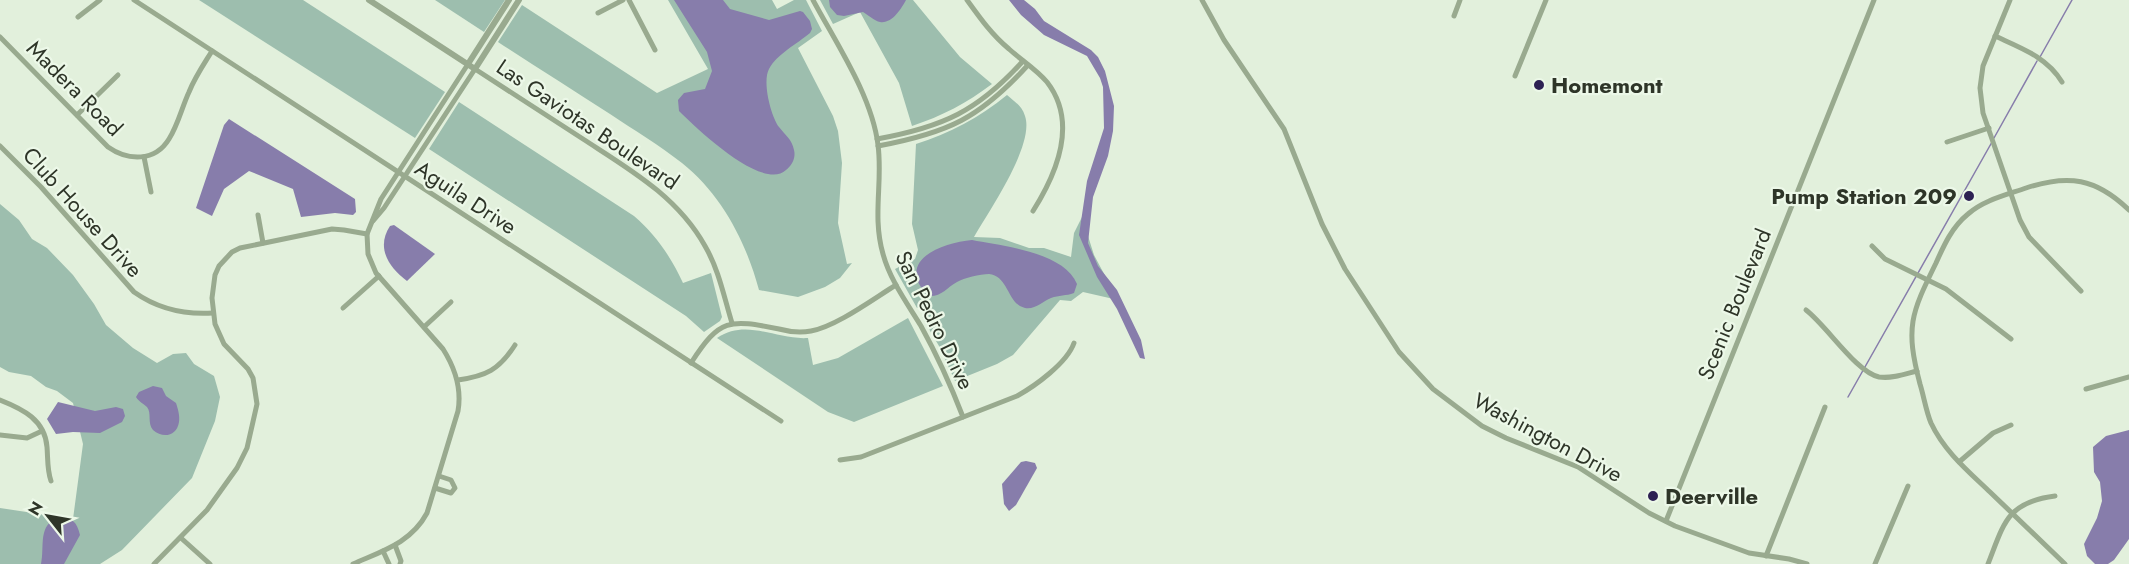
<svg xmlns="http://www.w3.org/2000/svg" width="2129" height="564" viewBox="0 0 2129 564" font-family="Jost,sans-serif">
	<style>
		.green { fill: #9dbeae }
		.water { fill: #877dab }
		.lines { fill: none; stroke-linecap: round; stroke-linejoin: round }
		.stream { stroke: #877dab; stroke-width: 1.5 }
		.minor { stroke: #99aa8f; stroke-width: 5 }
		.tertiary { stroke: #99aa8f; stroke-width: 6 }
		.poi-dot { fill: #2d2153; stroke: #ecf8e8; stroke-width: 2 }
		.labels { text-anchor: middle; stroke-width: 4.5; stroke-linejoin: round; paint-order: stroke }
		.poi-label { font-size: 22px; font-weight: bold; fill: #2e3528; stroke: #ecf8e8; text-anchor: start }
		.street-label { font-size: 22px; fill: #2e3528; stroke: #ecf8e8 }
	</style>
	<rect width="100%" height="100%" fill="#e2f0dc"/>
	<g class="green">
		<polygon points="199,0 303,0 445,92 415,138"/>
		<polygon points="435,0 505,0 484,32"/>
		<path d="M668 0H772L777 9 794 0H806L822 31 798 48 833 116 838 131 842 163 838 223 847 264 852 263 840 278 825 287 798 297 759 290C746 242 722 195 682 163 659 145 634 130 610 114 573 90 535 66 498 42L522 5 657 93 708 69Z"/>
		<path d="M820 0H913L960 57 992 84C967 103 942 116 912 126L899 83 860 12 833 24Z"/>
		<path d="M1007 95C1015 102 1022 106 1025 116 1035 145 989 211 974 237L1000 238 1029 248H1044L1071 257 1074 233 1090 201 1088 236 1094 255 1118 300 1083 292 1071 301 1060 300 1013 355 997 364 955 381 939 346 922 317 933 313 928 304 917 308 895 269 915 259 918 250 912 224 916 144C950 133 979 118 1007 95Z"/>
		<path d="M459 102 634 216C656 235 671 257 683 283L711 273 722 317 720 321 704 332 686 316 429 149Z"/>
		<polygon points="0,204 19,220 32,239 47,248 73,275 94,304 106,325 133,348 157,363 173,354 186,353 194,364 214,376 220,397 215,421 192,478 122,550 100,564 0,564 0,508 73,519 83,444 73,403 57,391 46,387 31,376 9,372 0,367"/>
		<path d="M908 318 943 386 854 422 828 412 717 338C747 318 775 340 808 338L813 365 838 358Z"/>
	</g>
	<g class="water">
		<path d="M674 0H723L730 9 769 20 800 11 803 12 810 21 812 29 810 33C797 44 777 54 769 69 762 82 771 116 779 127 785 135 792 139 794 150 796 158 792 165 786 170 763 192 696 128 679 111L678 100 684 93 705 89 712 71 707 52Z"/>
		<path d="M829 0H906C901 9 892 24 880 22 875 21 868 15 863 12L844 16 837 15 830 7Z"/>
		<polygon points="1009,0 1024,0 1035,9 1044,21 1091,50 1098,57 1105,71 1114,106 1113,131 1108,156 1093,197 1088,243 1098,266 1117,290 1141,340 1145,359 1140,358 1117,309 1097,277 1079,235 1087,181 1104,128 1103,87 1100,78 1087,56 1044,35 1021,15"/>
		<polygon points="229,119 355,199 356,212 353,215 335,213 301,217 293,189 249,171 224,189 212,216 196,208 224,125"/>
		<path d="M394 225 435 254 407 281C388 267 376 247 390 226Z"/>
		<path d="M972 240C1003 246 1064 252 1077 284L1074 293C1066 296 1059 295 1051 298 1043 301 1035 310 1025 308 1007 304 1009 276 989 274 980 274 964 278 957 282 946 288 942 297 928 296 894 260 942 243 972 240Z"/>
		<path d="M153 386 162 388 166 396 176 403C178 409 180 416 179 422 177 436 163 439 153 430 147 423 152 413 147 407 143 403 139 402 136 397L139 392Z"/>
		<polygon points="58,402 95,411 116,407 123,409 125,416 122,422 100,433 73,432 56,434 47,419"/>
		<polygon points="2129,430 2129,539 2114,560 2108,564 2095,564 2087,556 2084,544 2097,518 2102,501 2100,482 2094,472 2093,447 2106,436"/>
		<polygon points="1026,461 1035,463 1037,468 1016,505 1009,511 1004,504 1002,484 1021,462"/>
		<path d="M59 517C72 517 77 522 80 535L64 564H41C45 546 37 525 59 517Z"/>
	</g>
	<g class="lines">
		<g class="stream">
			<polyline points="2040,57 2072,0"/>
			<polyline points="1994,138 2037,61"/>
			<polyline points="1848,397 1992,142"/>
		</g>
		<g class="minor">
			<polyline points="134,0 781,421"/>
			<polyline points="629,0 655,50"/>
			<path d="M813 0C836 43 872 96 878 145 883 182 872 216 883 254 890 280 907 303 921 326 937 355 951 386 963 417"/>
			<path d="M967 0C980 18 992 35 1009 49 1021 60 1036 69 1047 82 1078 122 1057 173 1033 211"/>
			<polyline points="1202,0 1224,40 1284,129 1322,224 1345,269 1399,352 1433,389 1482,426 1506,438 1578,467 1649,513 1675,526 1749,553 1789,559 1807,564"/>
			<polyline points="2010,0 1983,66 1980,88 1983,113 2020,220 2029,237 2081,291"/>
			<polyline points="598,13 623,0"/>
			<polyline points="1454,16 1460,0"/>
			<polyline points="78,17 100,0"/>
			<path d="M1995 36C2021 48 2047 57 2062 82"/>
			<path d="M0 37 108 147C128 161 155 162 169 139 178 125 182 107 189 92 195 77 204 64 212 51"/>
			<polyline points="1515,76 1546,0"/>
			<polyline points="77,115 118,75"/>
			<path d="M877 139C943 127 978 111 1023 61"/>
			<polyline points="1947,142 1989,128"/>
			<path d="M0 146 41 187 134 292C158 309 183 315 213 313"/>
			<path d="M878 146C948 133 980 118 1028 65"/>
			<polyline points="144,157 151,192"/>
			<polyline points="258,215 263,243"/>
			<path d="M373 221 384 208 475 69C511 92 547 116 583 139 629 169 677 196 705 246 719 270 724 297 732 323"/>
			<polyline points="1872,246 1885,259 1946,289 2011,339"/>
			<polyline points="343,308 379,276"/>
			<path d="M1806 310C1827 326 1856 372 1879 377 1892 379 1905 374 1917 371"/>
			<polyline points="424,327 451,302"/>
			<path d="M691 363C720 318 729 319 779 329 790 332 800 333 811 331 837 326 873 299 896 285"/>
			<path d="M458 380C486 376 499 370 515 345"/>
			<polyline points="2086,389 2129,377"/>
			<path d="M0 400C23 409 45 420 47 447 48 459 47 470 51 481"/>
			<polyline points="0,435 27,438 42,431"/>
			<path d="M840 460 861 457 1017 396C1035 386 1067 363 1074 343"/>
			<polyline points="1959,462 1993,433 2011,425"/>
			<polyline points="435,488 451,493 455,488 451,480 439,476"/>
			<polyline points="1666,521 1874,0"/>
			<polyline points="181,538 210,564"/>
			<polyline points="395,545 401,561 400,564"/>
			<polyline points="383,551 389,564"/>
			<polyline points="1766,556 1825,407"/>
			<polyline points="154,564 207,510 237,468 247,448 257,404 253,378 248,369 224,344 215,324 212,298 215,275 219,266 232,252 240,248 332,229 344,230 367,234"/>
			<path d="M353 564C382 551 411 543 427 513L458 411C462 388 455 368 443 349L376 273 368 254 367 234 381 199 468 64"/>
			<polyline points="1875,564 1908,486"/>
			<path d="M1988 564C2004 523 2007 502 2055 496"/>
			<path d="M2065 564C2040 540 2015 516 1990 492 1968 471 1944 451 1931 423 1926 411 1924 397 1920 384 1905 327 1911 314 1936 263 1944 245 1952 227 1968 214 1984 200 2006 195 2026 188 2068 174 2096 178 2129 210"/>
		</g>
		<g class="tertiary">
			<polyline points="369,0 475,69 519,0"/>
			<polyline points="468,64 509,0"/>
		</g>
	</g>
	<g class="poi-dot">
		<circle cx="1539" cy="85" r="6"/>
		<circle cx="1969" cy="196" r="6"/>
		<circle cx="1653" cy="496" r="6"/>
	</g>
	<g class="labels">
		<g class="poi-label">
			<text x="1551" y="93">Homemont</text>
			<text x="1957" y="204" text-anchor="end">Pump Station 209</text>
			<text x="1665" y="504">Deerville</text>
		</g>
		<g class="street-label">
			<text transform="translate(75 88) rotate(45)" y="8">Madera Road</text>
			<text transform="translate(588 124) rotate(34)" y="8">Las Gaviotas Boulevard</text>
			<text transform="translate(466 197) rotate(33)" y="8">Aguila Drive</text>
			<text transform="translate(83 212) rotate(48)" y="8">Club House Drive</text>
			<text transform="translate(1734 304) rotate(-68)" y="8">Scenic Boulevard</text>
			<text transform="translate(935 320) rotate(64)" y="8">San Pedro Drive</text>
			<text transform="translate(1548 437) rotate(28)" y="8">Washington Drive</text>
		</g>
	</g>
	<g transform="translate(48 516) rotate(301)" stroke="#ecf8e8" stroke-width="4.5" paint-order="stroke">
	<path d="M0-4.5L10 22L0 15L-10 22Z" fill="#2e3528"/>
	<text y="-9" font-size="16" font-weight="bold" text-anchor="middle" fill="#2e3528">N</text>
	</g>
</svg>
